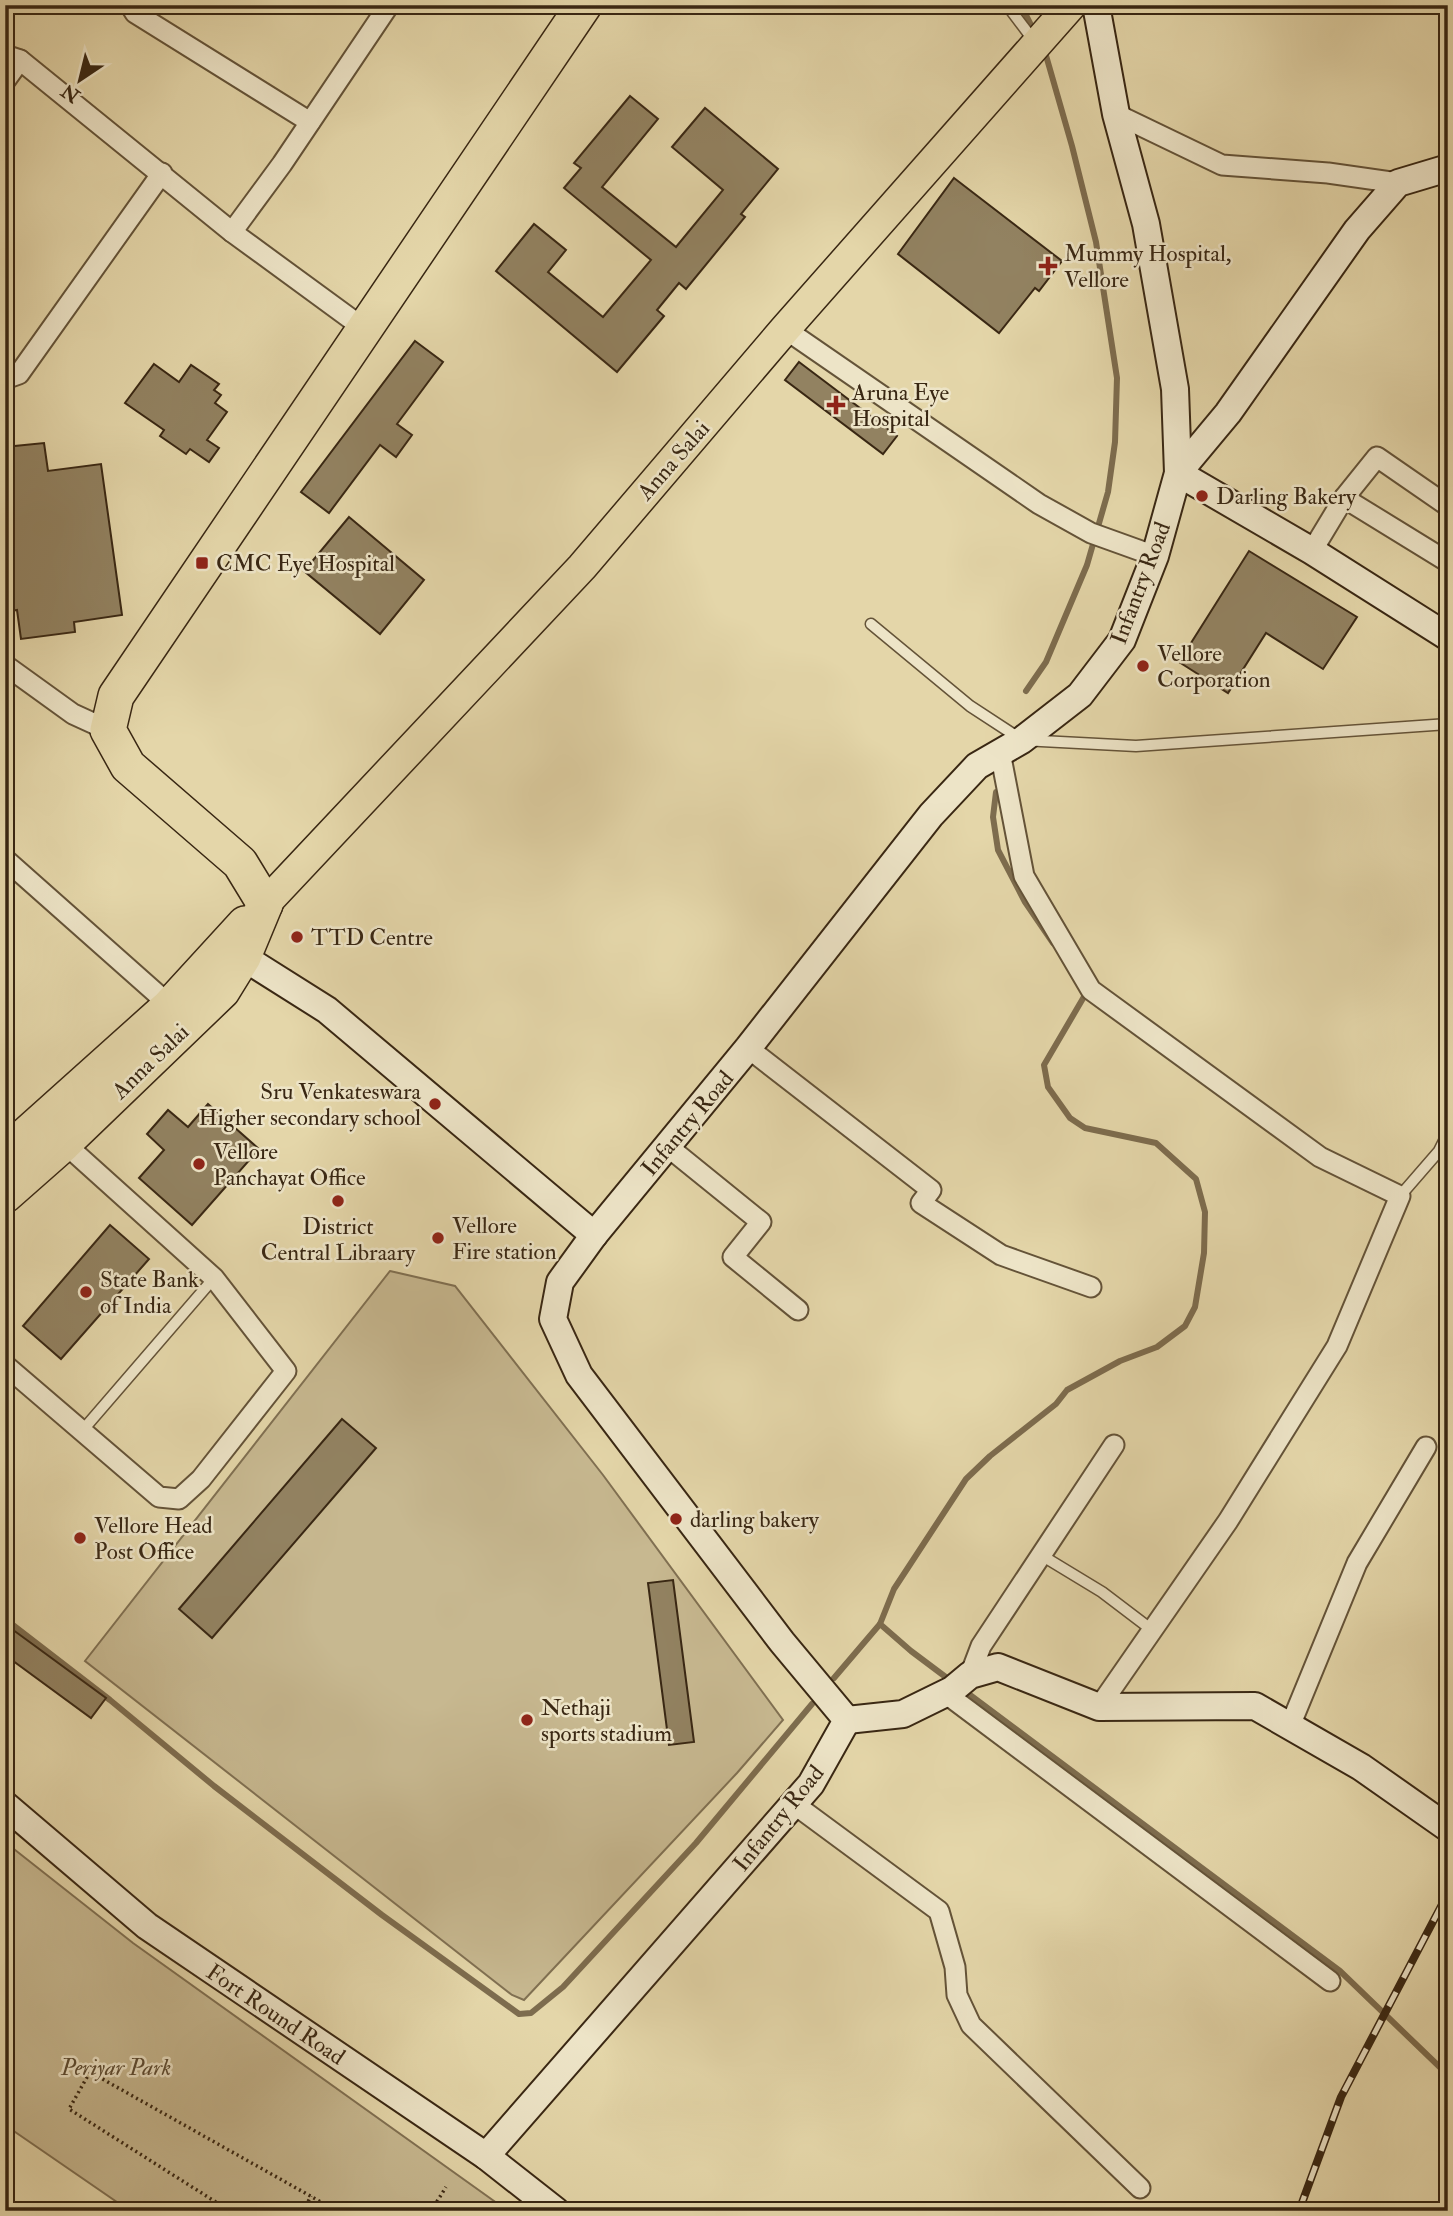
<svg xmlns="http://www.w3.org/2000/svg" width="1453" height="2216" viewBox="0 0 1453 2216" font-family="'IM FELL Double Pica',serif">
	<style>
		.green { fill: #c7b890; stroke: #807052; stroke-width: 2 }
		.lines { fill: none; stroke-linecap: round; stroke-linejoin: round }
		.stream { stroke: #7d6c4e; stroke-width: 6 }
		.building { fill: #928261; stroke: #392713; stroke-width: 2 }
		.lane-casing { stroke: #645338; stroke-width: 13 }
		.street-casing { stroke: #645338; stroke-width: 23 }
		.secondary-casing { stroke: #392713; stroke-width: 30 }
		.primary-casing { stroke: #392713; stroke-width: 33 }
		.highway-casing { stroke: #392713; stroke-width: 38 }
		.path { stroke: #392713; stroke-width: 3.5; stroke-dasharray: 2 3.5; stroke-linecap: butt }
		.lane { stroke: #ede4c7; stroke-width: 10 }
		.street { stroke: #ede4c7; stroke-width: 19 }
		.secondary { stroke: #ede4c7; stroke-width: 26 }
		.primary { stroke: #e4d6a9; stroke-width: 30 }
		.highway { stroke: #e4d6a9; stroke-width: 35 }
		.rail-casing { stroke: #392713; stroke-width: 8 }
		.rail { stroke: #ede4c7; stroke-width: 5; stroke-dasharray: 16; stroke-linecap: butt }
		.poi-dot { fill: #8f2418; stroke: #ede4c7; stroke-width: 2.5 }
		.labels { text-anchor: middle; stroke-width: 5; stroke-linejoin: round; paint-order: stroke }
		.poi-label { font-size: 23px; fill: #392713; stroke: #ede4c7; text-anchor: start }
		.street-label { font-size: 23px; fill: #392713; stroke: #ede4c7 }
		.park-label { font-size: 23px; font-style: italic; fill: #5c4b32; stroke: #ede4c7 }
	</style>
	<rect width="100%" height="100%" fill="#e4d6a9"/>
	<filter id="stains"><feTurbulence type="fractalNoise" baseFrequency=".00286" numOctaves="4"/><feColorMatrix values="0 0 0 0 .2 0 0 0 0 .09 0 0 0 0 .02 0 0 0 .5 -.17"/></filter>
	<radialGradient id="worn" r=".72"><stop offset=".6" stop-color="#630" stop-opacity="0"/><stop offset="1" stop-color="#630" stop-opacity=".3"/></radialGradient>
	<g class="green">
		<polygon points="390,1271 455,1286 603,1475 783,1720 737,1773 524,2000 512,1995 85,1661"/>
		<polygon points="5,1842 133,1943 508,2211 130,2211 5,2125"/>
	</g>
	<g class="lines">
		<g class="stream">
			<polyline points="1021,5 1034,31"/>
			<polyline points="1026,691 1046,662 1087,565 1108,492 1115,442 1117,378 1096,242 1072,146 1045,52"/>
			<polyline points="996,792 993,817 998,850 1025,902 1053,943"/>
			<polyline points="5,1619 110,1700 214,1786 382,1915 519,2014 531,2013 563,1987 696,1843 812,1704"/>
			<polyline points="834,1678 880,1624"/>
			<polyline points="951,1681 911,1651 880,1624 894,1589 966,1479 990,1456 1056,1404 1067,1390 1120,1361 1157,1347 1185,1326 1195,1307 1204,1253 1205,1212 1196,1179 1156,1143 1085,1128 1070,1118 1048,1087 1044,1065 1085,995 1083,991"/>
			<polyline points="962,1689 1340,1971 1448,2075"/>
		</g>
	</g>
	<g class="building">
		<polygon points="630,96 658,119 602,187 676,247 723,190 672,147 705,108 778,169 741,214 745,217 686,289 679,283 657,310 664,316 617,372 496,271 534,224 566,250 548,272 603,317 651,260 564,188 581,168 574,163"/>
		<polygon points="954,178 1062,261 1039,291 1035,288 999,333 898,254"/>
		<polygon points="415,341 443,362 397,424 412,435 396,457 380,445 329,513 301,492"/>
		<polygon points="799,362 897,436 883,454 785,380"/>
		<polygon points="154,364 179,382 191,365 219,384 214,390 221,395 215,403 227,412 207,440 219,448 209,462 190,449 186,454 160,436 164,430 125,403"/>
		<polygon points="44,443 48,471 101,464 122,615 74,622 75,632 21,639 17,610 5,612 5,447"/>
		<polygon points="349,517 424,580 380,634 304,571"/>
		<polygon points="1249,551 1357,617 1323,669 1266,633 1228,693 1179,662"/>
		<polygon points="208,1104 259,1149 192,1225 139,1178 164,1150 147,1134 168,1110 188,1127"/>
		<polygon points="110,1225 149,1259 61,1359 23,1326"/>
		<polygon points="342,1419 376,1448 212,1638 179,1609"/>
		<polygon points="673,1580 694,1742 669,1745 648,1583"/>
		<polygon points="5,1624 106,1698 91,1718 5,1655"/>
	</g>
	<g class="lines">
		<defs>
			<g id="lane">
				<polyline points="1007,5 1034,41"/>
				<polyline points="871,624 970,706 1022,740 1136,746 1448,724"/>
				<polyline points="1400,1196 1439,1151 1448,1133"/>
				<polyline points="82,1431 214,1278"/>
				<polyline points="1041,1555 1102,1592 1152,1630"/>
			</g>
			<g id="street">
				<polyline points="130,5 135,13 310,122"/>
				<polyline points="5,55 20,60 232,232 366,330"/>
				<polyline points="5,81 20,60"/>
				<polyline points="1116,114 1222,165 1328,173 1398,183"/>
				<polyline points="232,232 282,164 389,5"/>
				<polyline points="785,329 1039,504 1091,533 1155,556"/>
				<polyline points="5,379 19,374 162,173"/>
				<polyline points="1344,498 1448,562"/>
				<polyline points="1312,551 1344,498 1377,457 1448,506"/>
				<polyline points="5,665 73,714 108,730"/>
				<polyline points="1000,752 1024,876 1091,990 1320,1157 1400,1196 1337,1346 1228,1521 1099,1707"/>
				<polyline points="5,859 156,993 169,1007"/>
				<polyline points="748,1048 931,1190 921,1203 1001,1255 1091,1287"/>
				<polyline points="667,1146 761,1222 733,1257 798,1310"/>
				<polyline points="5,1365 159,1497 179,1499 201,1479 286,1371 214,1278 64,1143"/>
				<polyline points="970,1675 981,1646 1114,1445"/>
				<polyline points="945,1693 1330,1981"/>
				<polyline points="1290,1726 1357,1563 1426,1447"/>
				<polyline points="794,1804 939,1911 955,1967 957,1995 971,2025 1140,2188"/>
			</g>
			<g id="secondary">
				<polyline points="1448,168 1398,183 1357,230 1228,413 1178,473 1312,551 1448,637"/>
				<polyline points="243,957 327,1010 594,1235"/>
				<polyline points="847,1720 903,1714 952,1690 970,1675 998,1667 1099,1707 1255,1706 1361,1767 1448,1828"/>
				<polyline points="5,1805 147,1926 486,2156 556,2211"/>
				<polyline points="486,2156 811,1784 847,1720 782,1642 579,1375 553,1319 560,1282 594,1235 748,1048 931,815 977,766 1022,740 1080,695 1122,640 1155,556 1178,473 1175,389 1146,224 1116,114 1096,5"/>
			</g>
			<polyline id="primary" points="265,904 582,567 785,329 1071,5"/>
			<g id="highway">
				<polyline points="265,904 240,863 128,766 108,730 116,696 584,5"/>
				<polyline points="5,1154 169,1007 245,924"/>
				<polyline points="5,1195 64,1143 222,991 243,957 265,904"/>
			</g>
		</defs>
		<use href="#lane" class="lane-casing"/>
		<use href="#street" class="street-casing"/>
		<use href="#secondary" class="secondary-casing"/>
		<use href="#primary" class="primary-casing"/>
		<use href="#highway" class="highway-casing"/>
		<g class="path">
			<polyline points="230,2211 69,2109 90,2072 337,2211"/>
			<polyline points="303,2211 311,2196"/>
			<polyline points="431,2211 446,2187"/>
		</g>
		<use href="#lane" class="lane"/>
		<use href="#street" class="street"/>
		<use href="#secondary" class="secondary"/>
		<use href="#primary" class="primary"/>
		<use href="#highway" class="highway"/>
		<defs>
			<polyline id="rail" points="1299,2211 1341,2097 1448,1893"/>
		</defs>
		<use href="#rail" class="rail-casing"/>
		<use href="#rail" class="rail"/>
	</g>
	<g class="poi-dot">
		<path d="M1044.5 255.5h7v7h7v7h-7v7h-7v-7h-7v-7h7z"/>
		<path d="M832.5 394.5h7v7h7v7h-7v7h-7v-7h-7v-7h7z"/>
		<circle cx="1202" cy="496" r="7"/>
		<rect x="195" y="556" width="14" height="14" rx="3.5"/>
		<circle cx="1143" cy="666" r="7"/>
		<circle cx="297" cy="937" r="7"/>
		<circle cx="435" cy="1104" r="7"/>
		<circle cx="199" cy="1164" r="7"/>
		<circle cx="338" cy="1201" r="7"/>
		<circle cx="438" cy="1238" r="7"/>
		<circle cx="86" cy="1292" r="7"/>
		<circle cx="676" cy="1519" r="7"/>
		<circle cx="80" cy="1538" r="7"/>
		<circle cx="527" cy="1720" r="7"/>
	</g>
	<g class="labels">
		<g class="poi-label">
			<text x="1064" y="261">Mummy Hospital,<tspan x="1064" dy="26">Vellore</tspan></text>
			<text x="852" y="400">Aruna Eye<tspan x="852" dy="26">Hospital</tspan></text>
			<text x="1216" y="504">Darling Bakery</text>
			<text x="216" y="571">CMC Eye Hospital</text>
			<text x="1157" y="661">Vellore<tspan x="1157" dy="26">Corporation</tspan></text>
			<text x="311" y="945">TTD Centre</text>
			<text x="421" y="1099" text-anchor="end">Sru Venkateswara<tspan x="421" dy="26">Higher secondary school</tspan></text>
			<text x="213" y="1159">Vellore<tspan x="213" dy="26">Panchayat Office</tspan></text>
			<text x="452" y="1233">Vellore<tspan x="452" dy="26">Fire station</tspan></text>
			<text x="338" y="1234" text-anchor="middle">District<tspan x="338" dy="26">Central Libraary</tspan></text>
			<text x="100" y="1287">State Bank<tspan x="100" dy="26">of India</tspan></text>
			<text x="690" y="1527">darling bakery</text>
			<text x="94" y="1533">Vellore Head<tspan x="94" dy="26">Post Office</tspan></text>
			<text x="541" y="1715">Nethaji<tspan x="541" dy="26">sports stadium</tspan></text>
		</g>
		<g class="street-label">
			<text transform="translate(673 460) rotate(-49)" y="8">Anna Salai</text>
			<text transform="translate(1140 583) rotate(-69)" y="8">Infantry Road</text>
			<text transform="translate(150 1061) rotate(-44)" y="8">Anna Salai</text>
			<text transform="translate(687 1123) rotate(-50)" y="8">Infantry Road</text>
			<text transform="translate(778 1818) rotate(-51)" y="8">Infantry Road</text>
			<text transform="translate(276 2014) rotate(34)" y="8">Fort Round Road</text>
		</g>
		<g class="park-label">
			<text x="116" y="2075">Periyar Park</text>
		</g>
	</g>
	<rect width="1453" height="2216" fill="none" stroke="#e4d6a9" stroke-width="28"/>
	<rect x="7" y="7" width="1439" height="2202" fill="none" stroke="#392713" stroke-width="3.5"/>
	<rect x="14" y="14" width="1425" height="2188" fill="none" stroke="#392713" stroke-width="2"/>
	<g transform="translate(80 80) rotate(215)" stroke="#ede4c7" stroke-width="5" paint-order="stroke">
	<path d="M0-5L12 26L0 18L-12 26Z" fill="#392713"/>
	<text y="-10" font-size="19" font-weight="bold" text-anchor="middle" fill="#392713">N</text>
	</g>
	<rect width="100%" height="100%" filter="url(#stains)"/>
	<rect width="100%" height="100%" fill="url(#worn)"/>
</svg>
